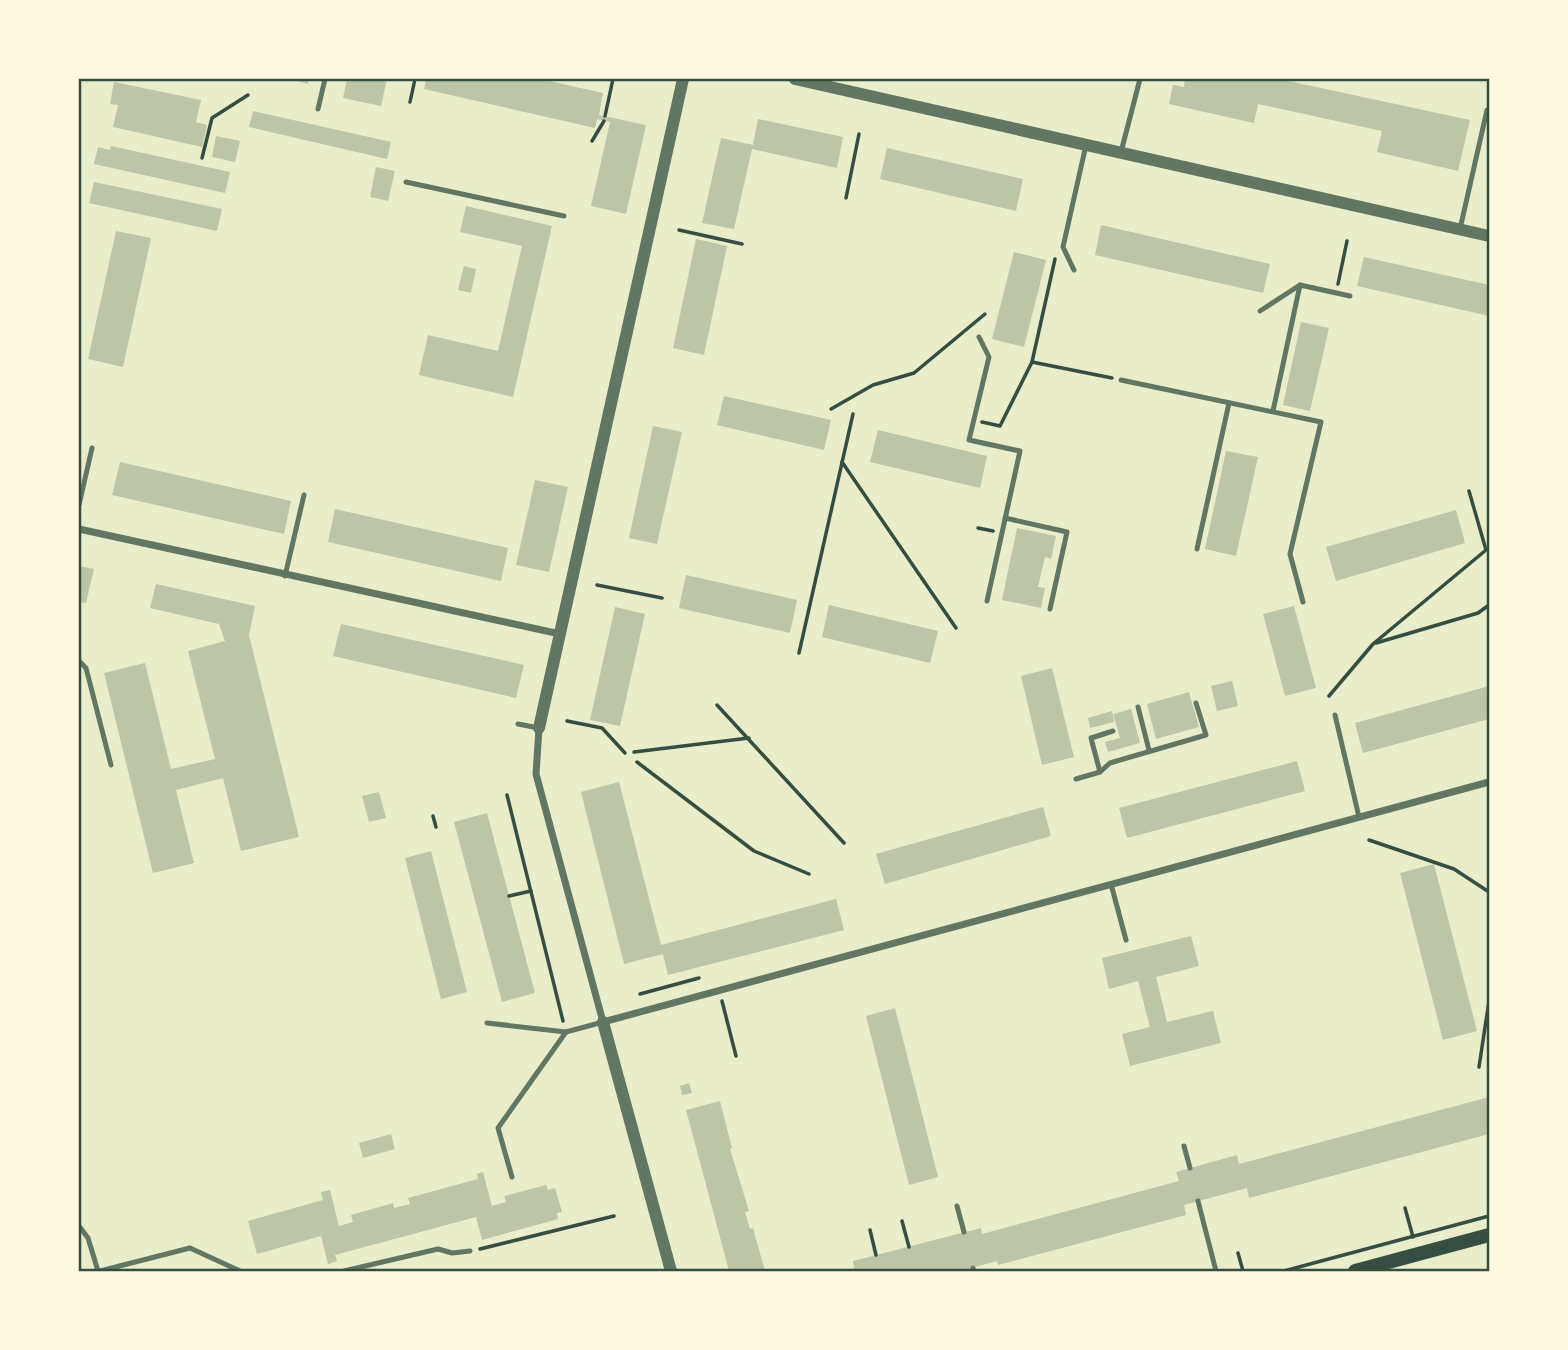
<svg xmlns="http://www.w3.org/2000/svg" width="1568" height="1350" viewBox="0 0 1568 1350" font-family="'Source Sans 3',sans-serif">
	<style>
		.building { fill: #bcc5a7 }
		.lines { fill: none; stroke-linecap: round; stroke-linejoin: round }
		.path { stroke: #344e41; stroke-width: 3.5 }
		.service { stroke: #617663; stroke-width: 5 }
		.minor { stroke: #617663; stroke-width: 7 }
		.tertiary { stroke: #617663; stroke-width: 12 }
		.secondary { stroke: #344e41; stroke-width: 14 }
		.neatline { fill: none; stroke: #344e41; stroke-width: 2.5 }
	</style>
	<rect width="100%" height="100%" fill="#e9edc9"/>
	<g class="building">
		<polygon points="291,79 309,79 308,84"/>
		<polygon points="347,79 387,79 381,106 343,98"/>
		<polygon points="426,79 540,79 603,93 599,115 646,125 626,214 591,206 610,122 597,119 595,128 424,89"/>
		<polygon points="1185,79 1279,79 1470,120 1458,171 1377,152 1382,131 1258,104 1254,123 1169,104 1173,85 1184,87"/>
		<polygon points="114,82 201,100 196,122 207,125 202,147 113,127 118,105 110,104"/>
		<polygon points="253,111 391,142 387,159 249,127"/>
		<polygon points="758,119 843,137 837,168 752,149 734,229 702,223 721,138 753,145"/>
		<polygon points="216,136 240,141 235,162 212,157"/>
		<polygon points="111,146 230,172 225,193 94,164 98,147 110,150"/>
		<polygon points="887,148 1023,179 1016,211 880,179"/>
		<polygon points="376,167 395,171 388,201 370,197"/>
		<polygon points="94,182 222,209 217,231 89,203"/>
		<polygon points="466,206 552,226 513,397 419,375 428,335 498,351 522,246 460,232"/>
		<polygon points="1101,225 1270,264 1263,293 1095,255"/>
		<polygon points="116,231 151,238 123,367 88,359"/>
		<polygon points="696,239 727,246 704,355 673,348"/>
		<polygon points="1014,252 1046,260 1024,347 992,339"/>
		<polygon points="1364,257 1489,285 1489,316 1357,286"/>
		<polygon points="464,266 476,269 471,293 458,290"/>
		<polygon points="1301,322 1329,328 1310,411 1283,405"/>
		<polygon points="724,396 831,420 824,450 717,425"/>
		<polygon points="653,426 682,432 657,544 629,538"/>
		<polygon points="878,430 987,456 980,488 870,462"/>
		<polygon points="1226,451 1258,457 1236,556 1205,549"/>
		<polygon points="120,462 291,501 284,534 112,495"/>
		<polygon points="535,480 568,487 549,572 516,565"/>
		<polygon points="335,509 508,548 501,581 328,542"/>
		<polygon points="1456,510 1465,543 1336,581 1326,547"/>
		<polygon points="1017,528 1056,536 1051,559 1045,557 1038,587 1045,588 1041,608 1002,600"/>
		<polygon points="79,566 94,569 86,603 79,602"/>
		<polygon points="686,575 797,600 790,633 679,608"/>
		<polygon points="156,584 255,606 249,635 299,837 241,851 223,778 176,790 194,863 153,873 104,673 145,663 171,769 215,759 188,651 225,641 219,624 150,608"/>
		<polygon points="829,605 938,631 930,663 822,637"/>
		<polygon points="1294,606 1316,688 1285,696 1263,614"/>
		<polygon points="615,607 645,614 620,726 590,720"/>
		<polygon points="341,624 524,665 516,698 333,656"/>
		<polygon points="1052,668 1074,757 1042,765 1021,676"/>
		<polygon points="1232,681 1238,706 1217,711 1211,686"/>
		<polygon points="1489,686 1489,719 1363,753 1355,723"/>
		<polygon points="1189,692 1199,727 1156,739 1147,704"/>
		<polygon points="1131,709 1140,743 1108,752 1105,742 1120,738 1113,714"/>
		<polygon points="1112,711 1114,722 1090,728 1088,718"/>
		<polygon points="1297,761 1305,791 1127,838 1119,808"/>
		<polygon points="619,782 661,945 836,899 844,930 668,975 663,954 624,964 581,792"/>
		<polygon points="379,792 386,818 369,822 362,796"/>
		<polygon points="1043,807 1051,836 885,884 876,854"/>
		<polygon points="487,813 535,993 502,1002 454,822"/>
		<polygon points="431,851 467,992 441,999 405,858"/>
		<polygon points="1434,864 1477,1031 1443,1040 1400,873"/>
		<polygon points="1191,936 1199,966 1156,977 1167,1022 1213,1011 1221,1043 1130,1066 1122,1034 1150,1027 1138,981 1109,989 1102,958"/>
		<polygon points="895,1008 938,1177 909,1185 866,1016"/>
		<polygon points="689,1083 692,1093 682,1095 680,1086"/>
		<polygon points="1489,1097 1489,1134 1249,1198 1247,1188 1184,1205 1186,1215 998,1265 997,1261 960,1271 846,1271 854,1268 853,1261 981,1228 982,1234 1179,1181 1176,1172 1237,1155 1239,1164"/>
		<polygon points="720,1101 732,1148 730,1149 749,1211 745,1212 750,1229 753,1228 765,1271 729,1271 686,1110"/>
		<polygon points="391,1134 395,1149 363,1158 359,1143"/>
		<polygon points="483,1172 492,1206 506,1202 504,1196 546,1185 548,1190 555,1188 562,1212 557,1213 558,1219 482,1240 476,1217 335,1255 337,1261 328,1264 321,1236 257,1254 248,1221 323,1200 321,1192 330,1190 339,1226 353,1222 351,1215 393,1203 394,1208 410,1204 408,1198 478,1179 477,1174"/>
	</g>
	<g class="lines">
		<g class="path">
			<polyline points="410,102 415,79"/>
			<polyline points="605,116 613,79"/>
			<polyline points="592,141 604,121"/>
			<polyline points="202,158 212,118 248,95"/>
			<polyline points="846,198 859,134"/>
			<polyline points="679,230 742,244"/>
			<polyline points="1338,284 1347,241"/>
			<polyline points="1032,362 1112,378"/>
			<polyline points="831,409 873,385 914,373 985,314"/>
			<polyline points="982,422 1000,426 1032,362 1055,259"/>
			<polyline points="842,462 956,628"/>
			<polyline points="978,528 993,531"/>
			<polyline points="597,585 662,598"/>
			<polyline points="1376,643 1478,613 1489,605"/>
			<polyline points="799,653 853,414"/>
			<polyline points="1329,696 1373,644 1486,550 1469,491"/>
			<polyline points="717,705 844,843"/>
			<polyline points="567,721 602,728 625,753"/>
			<polyline points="634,752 749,738"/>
			<polyline points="637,762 754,851 809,874"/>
			<polyline points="507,795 563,1021"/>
			<polyline points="433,816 436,827"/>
			<polyline points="1369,840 1454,869 1489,892"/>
			<polyline points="509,896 531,891"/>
			<polyline points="640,994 699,978"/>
			<polyline points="722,1001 736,1056"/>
			<polyline points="1479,1067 1489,1001"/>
			<polyline points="1405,1208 1413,1237"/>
			<polyline points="902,1221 909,1247"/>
			<polyline points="870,1230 876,1255"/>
			<polyline points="480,1249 614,1216"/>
			<polyline points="1238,1253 1243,1271"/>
			<polyline points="1284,1271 1489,1216"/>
		</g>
		<g class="service">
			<polyline points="318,109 325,79"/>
			<polyline points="1121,152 1140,79"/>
			<polyline points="406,182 564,216"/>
			<polyline points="1460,229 1487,110"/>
			<polyline points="1074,270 1063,247 1086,145"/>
			<polyline points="1260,311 1300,285 1350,296"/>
			<polyline points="979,337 989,357 969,440 1020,451 987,601"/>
			<polyline points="1121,380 1321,422 1290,554 1303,602"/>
			<polyline points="1273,411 1300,285"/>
			<polyline points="79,505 92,448"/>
			<polyline points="1005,518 1067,532 1050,609"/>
			<polyline points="1197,549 1229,403"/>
			<polyline points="285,576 304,495"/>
			<polyline points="79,661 86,668 111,765"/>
			<polyline points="1138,707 1149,750"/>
			<polyline points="1335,715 1359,817"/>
			<polyline points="518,724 539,728"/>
			<polyline points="1100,772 1091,738 1113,731"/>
			<polyline points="1076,779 1100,772 1110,763 1206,735 1196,703"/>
			<polyline points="1111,884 1126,940"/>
			<polyline points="487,1023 566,1032 603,1022"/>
			<polyline points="1184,1146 1190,1168"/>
			<polyline points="512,1177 498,1128 566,1032"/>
			<polyline points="1198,1201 1216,1271"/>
			<polyline points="957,1206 964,1232"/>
			<polyline points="79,1226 88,1238 98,1271"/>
			<polyline points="973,1268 974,1271"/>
			<polyline points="100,1271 190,1248 240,1271"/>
			<polyline points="344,1271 438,1249 452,1253 470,1251"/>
		</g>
		<g class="minor">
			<polyline points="79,529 560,634"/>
			<polyline points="539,728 536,774 603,1022 1489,782"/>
		</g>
		<g class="tertiary">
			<polyline points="795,79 1489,236"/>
			<polyline points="539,728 683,79"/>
			<polyline points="603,1022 671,1271"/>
		</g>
		<polyline class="secondary" points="1355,1271 1489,1235"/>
	</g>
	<rect width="1568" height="1350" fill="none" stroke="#fefae0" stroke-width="161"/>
	<rect x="80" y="80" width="1408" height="1190" class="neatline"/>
</svg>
